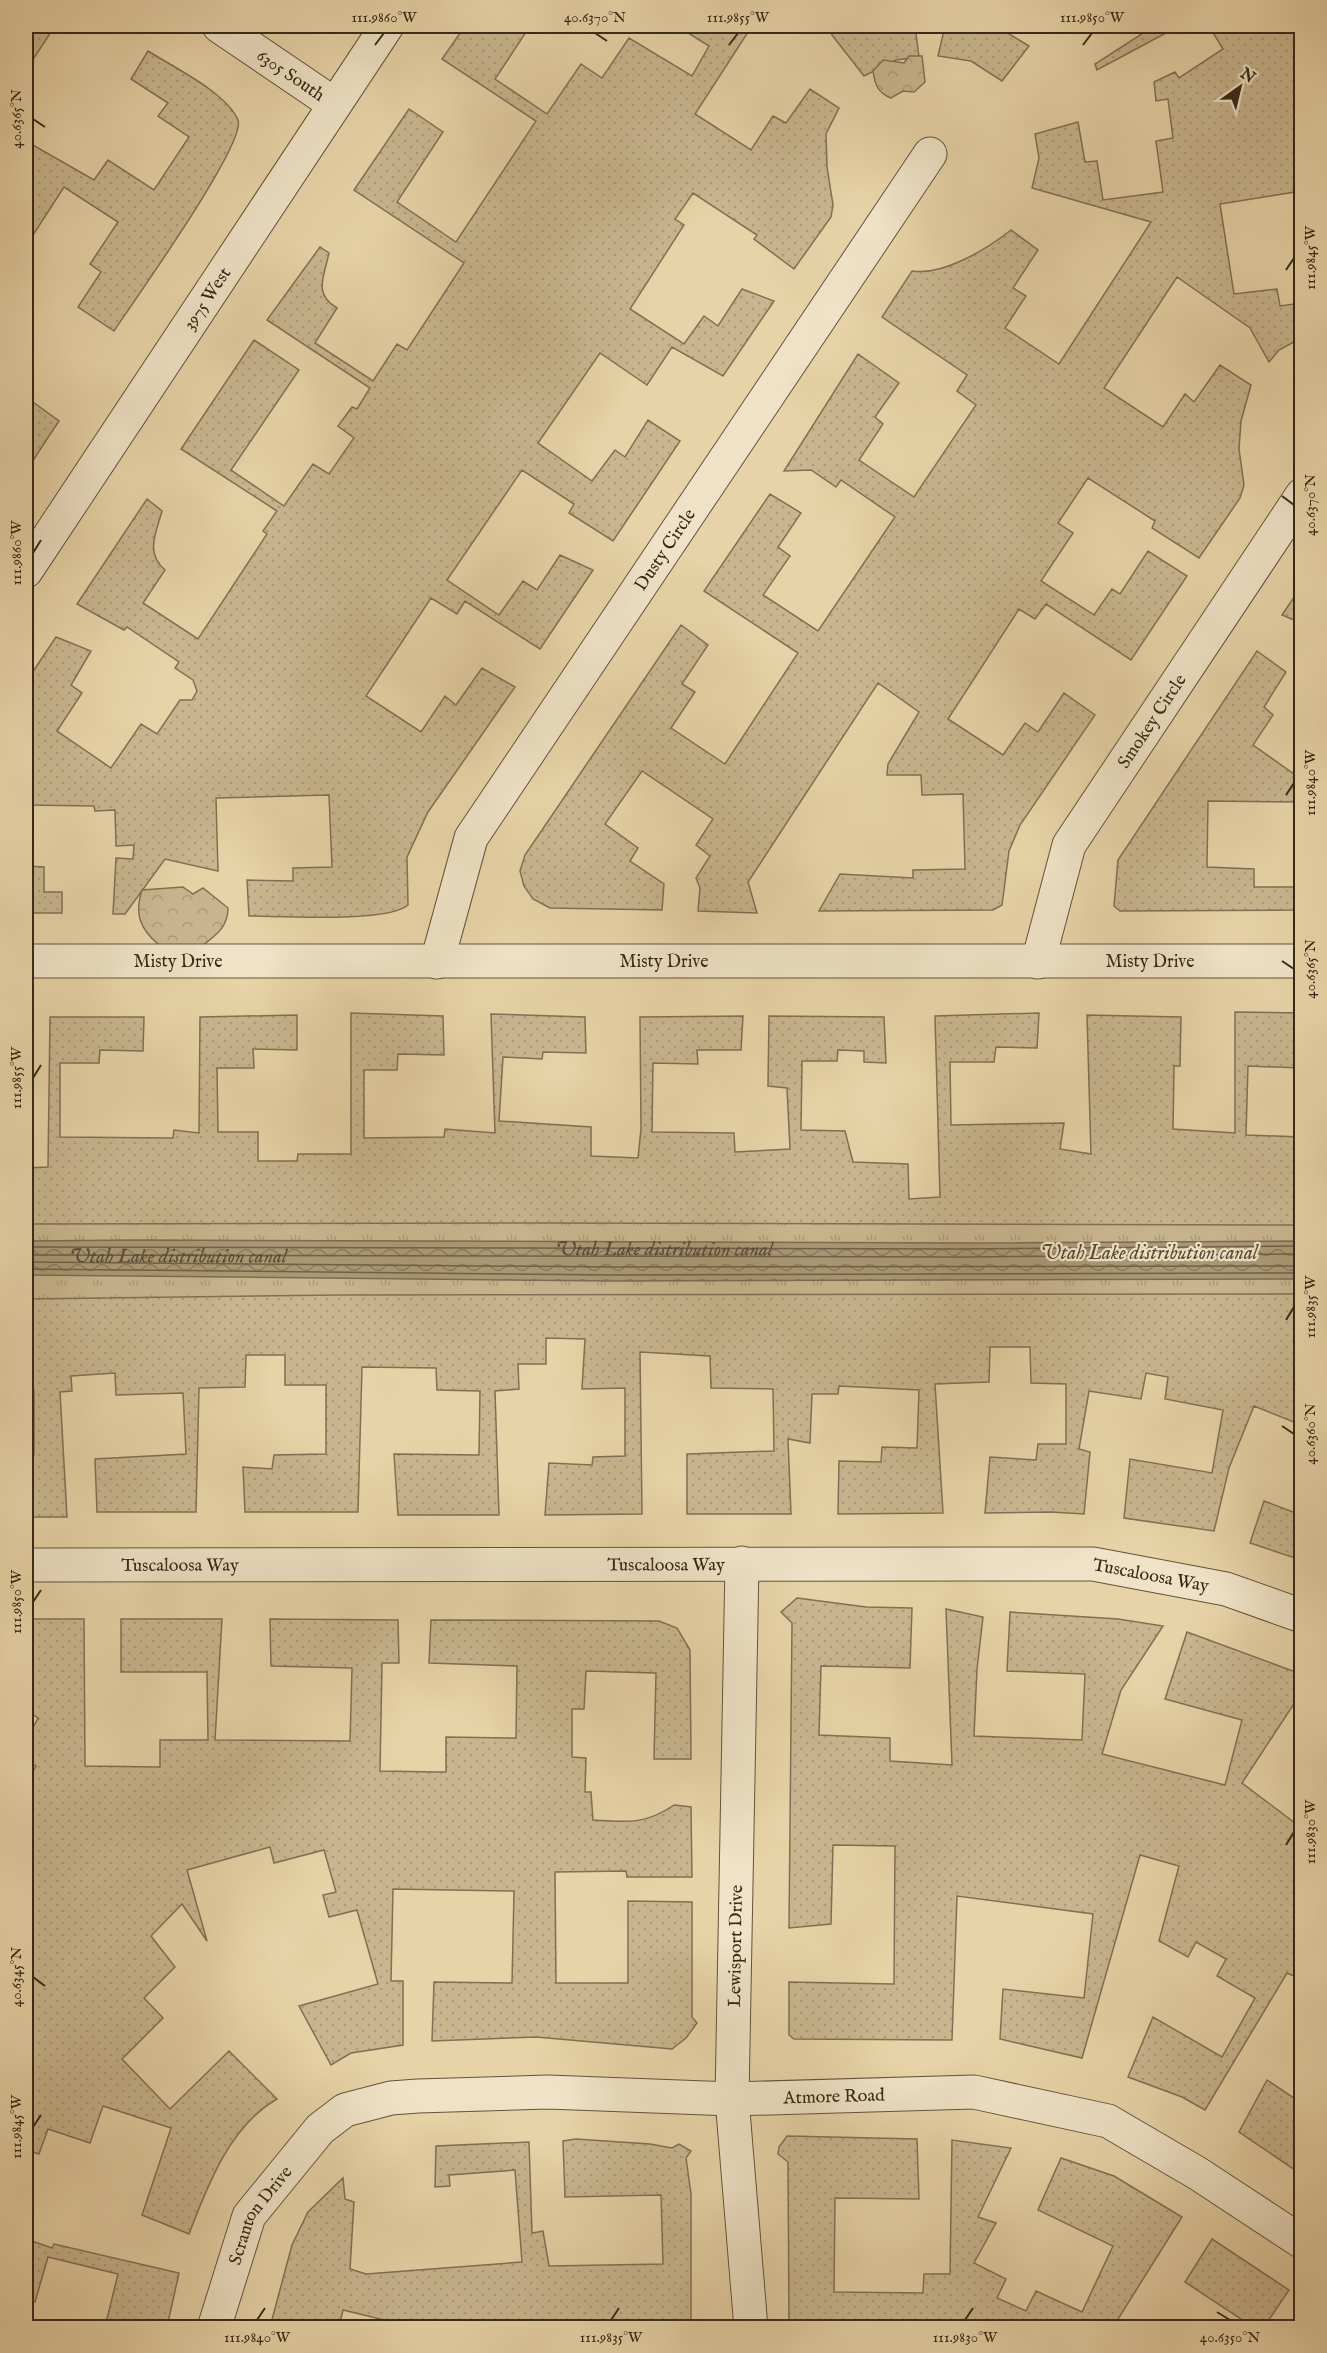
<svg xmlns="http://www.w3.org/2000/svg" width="1327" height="2353" viewBox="0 0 1327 2353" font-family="'IM FELL English',serif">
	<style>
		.grass { fill: url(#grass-dots); stroke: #807054; stroke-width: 1.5 }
		.forest { fill: url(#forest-crowns); stroke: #807054; stroke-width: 1.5 }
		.park { fill: url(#park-tufts); stroke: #807054; stroke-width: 1.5 }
		.water { fill: url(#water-waves); stroke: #7c6c50; stroke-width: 1.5 }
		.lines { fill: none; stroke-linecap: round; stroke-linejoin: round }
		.shore { stroke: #706147; stroke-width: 1.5 }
		.minor-casing { stroke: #62543c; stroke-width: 35 }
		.minor { stroke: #efe2c6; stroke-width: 33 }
		.ticks { fill: none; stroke: #362918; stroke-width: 2 }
		.labels { text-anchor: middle; stroke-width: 4.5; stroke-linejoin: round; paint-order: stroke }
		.street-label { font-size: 18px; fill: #362918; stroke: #efe2c6 }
		.water-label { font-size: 20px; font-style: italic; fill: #594b34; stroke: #efe2c6 }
		.neatline { fill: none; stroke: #362918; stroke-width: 2 }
		.ticks-label { font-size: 15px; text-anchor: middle; fill: #362918 }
	</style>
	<defs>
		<pattern id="grass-dots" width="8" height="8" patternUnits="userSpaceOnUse" patternTransform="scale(1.5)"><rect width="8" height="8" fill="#c9b68f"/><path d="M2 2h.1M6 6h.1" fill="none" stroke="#ad9c7b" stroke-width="1.8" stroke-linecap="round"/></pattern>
		<pattern id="forest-crowns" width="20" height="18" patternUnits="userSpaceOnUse" patternTransform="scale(1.5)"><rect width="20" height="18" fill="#c9b68f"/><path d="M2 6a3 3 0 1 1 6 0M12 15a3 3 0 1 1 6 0" fill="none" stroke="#ad9c7b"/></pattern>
		<pattern id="park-tufts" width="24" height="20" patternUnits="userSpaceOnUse" patternTransform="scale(1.5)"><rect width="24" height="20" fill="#c9b68f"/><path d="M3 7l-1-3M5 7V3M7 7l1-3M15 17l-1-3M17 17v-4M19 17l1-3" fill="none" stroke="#ad9c7b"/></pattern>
		<pattern id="water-waves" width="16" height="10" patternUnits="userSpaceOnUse" patternTransform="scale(1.5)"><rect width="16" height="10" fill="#ab9976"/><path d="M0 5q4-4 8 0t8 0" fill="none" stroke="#8c7d60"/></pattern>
	</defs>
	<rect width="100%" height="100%" fill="#e7d3a7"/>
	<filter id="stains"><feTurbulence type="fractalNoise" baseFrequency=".00333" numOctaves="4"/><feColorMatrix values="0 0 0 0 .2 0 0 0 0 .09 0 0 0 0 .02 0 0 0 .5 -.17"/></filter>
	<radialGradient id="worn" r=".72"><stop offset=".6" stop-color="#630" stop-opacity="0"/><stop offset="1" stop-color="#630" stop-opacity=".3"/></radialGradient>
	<g class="grass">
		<polygon points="28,26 55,26 26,70 26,29"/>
		<path d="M465 26H530L495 79 547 114 581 64 602 78 629 38 692 76 709 46 677 26H752L695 114 751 150 773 116 786 123 810 89 839 108 826 134 827 167 833 205 831 217 794 269 754 239 757 235 693 193 675 219 684 225 630 309 684 344 704 316 718 326 742 289 774 301 723 376 672 347 647 385 600 353 538 443 592 481 615 450 625 457 648 420 680 441 613 541 569 513 574 504 522 470 447 580 499 615 523 581 537 590 560 555 593 570 540 649 465 601 457 614 431 598 366 696 421 732 445 696 456 705 482 668 515 687 428 812 407 857 408 905C388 923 279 916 249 916L247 880 293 881V868L332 867 329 795 216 798 218 871 165 859 125 914H113L116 858 133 859 134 845 116 846 115 810 95 811 94 806 26 805V682L56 637 91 651 71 685 82 693 57 731 111 768 141 724 157 734 180 700H192L197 691 193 680 175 668 179 662 127 627 124 630 77 604 147 499 162 511C156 533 145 553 165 570L143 603 198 639 267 534 263 531 277 511 181 449 254 340 299 370 231 470 284 506 313 464 329 474 354 438 338 426 352 407 357 409 370 388 267 320 320 247 329 253C324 277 313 294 337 308L315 343 373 381 397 344 407 350 464 263 354 190 409 109 443 132 397 202 456 242 536 121 442 59Z"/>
		<polygon points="825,26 915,26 919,57 896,60 864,76"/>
		<polygon points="945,26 996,26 1029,46 1002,81 971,61 938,56"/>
		<polygon points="1154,26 1179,26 1097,70 1095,64"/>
		<path d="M1209 26H1301V191L1220 204 1234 294 1277 289 1280 306 1301 303V338L1279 350 1269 362 1250 328 1177 277 1104 388 1163 427 1185 394 1194 402 1220 365 1251 385 1241 421 1239 449 1244 485 1240 498 1199 558 1152 528 1155 521 1088 478 1058 523 1073 533 1041 581 1094 615 1112 589 1120 594 1148 551 1187 576 1131 660 1046 604 1035 619 1019 609 948 719 1003 755 1025 723 1038 732 1064 693 1095 715 1020 825 1009 851 1002 905 993 910 819 911 840 874 913 878V870L965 869 963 794 922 795 921 775H887L888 764 919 712 878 683 748 882 757 913 698 911 700 888 696 878 710 856 696 845 713 819 642 771 605 824 638 848 630 861 664 884 662 910 550 908 533 899 524 886 520 871 525 855 681 625 708 645 682 684 695 692 671 728 725 764 798 653 704 591 770 494 801 513 778 547 790 556 763 595 818 631 895 517 841 480 836 487 811 470 784 471 858 354 899 383 875 417 883 424 859 460 914 497 976 405 957 391 967 375 882 317 912 271C943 276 987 249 1011 230L1038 250 1013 288 1026 296 1005 328 1059 364 1151 222 1032 188 1039 158 1035 134 1078 122 1085 162 1097 161 1103 200 1163 192 1156 141 1173 138 1168 99 1156 101 1154 82 1175 72 1179 78 1223 49Z"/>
		<path d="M148 51C173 67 227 93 238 120 247 143 133 302 114 331L78 307 101 272 90 264 118 222 64 187 26 246V141L94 180 108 160 154 190 189 137 158 116 168 103 131 79Z"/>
		<polygon points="26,397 59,421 26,471"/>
		<polygon points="1301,587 1301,623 1282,615"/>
		<polygon points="1257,651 1286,672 1264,707 1273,715 1253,745 1301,779 1301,812 1299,802 1208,801 1207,867 1254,869 1254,887 1299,887 1300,910 1120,911 1114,906 1118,860"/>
		<polygon points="26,866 44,867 44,892 62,892 62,913 26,913"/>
		<polygon points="1235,1012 1301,1013 1301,1068 1248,1066 1246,1135 1301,1137 1301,1425 1254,1406 1229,1468 1214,1531 1124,1518 1130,1459 1212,1473 1223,1410 1165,1399 1168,1377 1146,1373 1141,1399 1089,1391 1079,1449 1090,1452 1084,1514 1051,1512 985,1513 990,1457 1036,1460 1038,1444 1066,1444 1066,1384 1031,1383 1030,1347 990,1347 989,1382 935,1384 943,1513 838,1514 839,1461 881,1462 882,1447 917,1448 919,1390 839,1386 838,1394 812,1394 810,1443 788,1439 791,1514 687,1514 687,1454 774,1451 773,1389 711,1388 710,1356 640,1352 642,1514 545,1515 549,1463 592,1465 593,1457 625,1456 625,1388 582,1389 585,1339 546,1338 546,1364 518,1364 519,1389 495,1391 499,1515 398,1515 394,1454 479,1455 480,1391 437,1390 436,1368 362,1367 358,1512 245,1512 243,1467 272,1469 274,1455 326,1454 326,1385 285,1385 285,1355 246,1355 245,1387 199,1388 196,1512 97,1512 95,1459 186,1454 183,1393 116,1395 115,1373 71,1376 72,1391 60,1392 67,1517 26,1517 26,1455 34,1455 34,1390 26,1390 26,1168 48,1167 50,1017 144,1017 143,1051 100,1050 99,1063 60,1063 60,1137 173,1138 174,1130 199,1133 200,1017 297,1015 297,1050 253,1049 254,1068 217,1068 218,1132 258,1132 258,1161 297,1161 298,1154 351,1154 351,1013 443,1016 444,1055 398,1054 397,1070 364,1070 364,1138 444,1137 445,1129 495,1133 491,1014 585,1017 586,1053 543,1052 542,1059 503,1057 499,1121 591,1127 591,1156 638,1158 641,1129 640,1017 743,1016 741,1050 697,1050 698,1064 653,1063 652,1132 734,1133 735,1152 790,1149 787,1088 768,1086 769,1016 884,1017 886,1063 864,1062 864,1051 838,1050 837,1061 802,1061 801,1130 845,1131 853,1162 908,1164 909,1199 940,1197 935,1016 1039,1013 1037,1048 996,1047 994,1062 950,1062 951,1125 1064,1123 1060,1149 1091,1154 1087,1015 1181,1017 1180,1066 1174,1066 1173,1129 1235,1133"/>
		<polygon points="1264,1501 1301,1515 1301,1560 1250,1543"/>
		<polygon points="797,1598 866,1607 912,1608 910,1668 821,1666 819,1735 890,1738 890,1761 952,1765 946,1609 983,1617 977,1669 974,1736 1082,1740 1085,1674 1007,1671 1010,1612 1118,1619 1163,1626 1121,1690 1102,1754 1225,1785 1242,1720 1165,1699 1187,1632 1301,1674 1301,1693 1242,1783 1299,1826 1301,1823 1301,1979 1287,1973 1205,2110 1182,2097 1128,2077 1153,2017 1222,2057 1255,1998 1217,1976 1226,1959 1196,1942 1188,1957 1159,1941 1179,1866 1140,1855 1082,2058 1000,2039 1003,1989 1084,1998 1093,1914 957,1896 952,2040 794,2039 789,2035 789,1982 894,1984 895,1846 833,1845 831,1924 789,1928 792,1623 781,1612"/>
		<path d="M26 1619H84L85 1766 160 1767V1740H208L207 1672H121V1619H222L215 1740 350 1741 352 1668 271 1666 270 1619 398 1620 399 1663H382L380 1771 437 1772H446V1737L516 1738 517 1666 429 1663 431 1620 659 1621 677 1628 690 1650 691 1759H654L656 1673 586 1671 584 1709H572V1757L586 1758 585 1792H591L593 1820C626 1822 645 1825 674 1805L691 1807 692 1877H627L626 1871 555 1872 556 1983H628V1901L692 1902V2017L697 2023 686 2038 672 2049 536 2037 432 2041 434 1982 512 1983 514 1891 393 1889 391 1981H403V2045L351 2053 331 2065 299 2006 378 1984 357 1910 329 1917 323 1895 336 1892 324 1850 274 1863 270 1847 187 1870 207 1941 182 1904 151 1936 175 1967 144 1998 163 2018 122 2059 170 2109 229 2051 277 2099C230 2126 208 2184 189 2234L142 2215 171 2128 103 2106 90 2143 48 2129 39 2154 26 2150V1784L36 1766 26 1760V1741L38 1718 26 1710Z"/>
		<polygon points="1267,2080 1301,2103 1301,2174 1239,2132"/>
		<polygon points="787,2136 917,2139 919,2199 835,2198 834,2292 923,2293 924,2274 950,2274 952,2140 1011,2148 978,2217 996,2223 974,2263 1006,2279 997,2298 1026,2311 1036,2291 1082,2312 1113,2246 1038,2210 1061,2158 1114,2176 1182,2217 1113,2327 789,2327 788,2162 778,2154 779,2147"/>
		<polygon points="576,2139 650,2144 672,2148 679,2144 691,2151 686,2158 691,2194 691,2327 401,2328 401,2324 343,2310 339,2327 270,2327 292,2245 308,2212 343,2178 345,2199 354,2202 350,2269 366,2274 522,2262 515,2170 449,2175 450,2186 435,2187 436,2146 529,2142 532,2233 543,2231 549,2266 663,2264 661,2195 565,2197 563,2141"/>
		<polygon points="26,2239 52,2248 54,2244 179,2273 167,2327 105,2327 118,2274 48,2257 35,2302 26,2300"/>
		<polygon points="1212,2239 1289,2290 1264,2327 1253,2327 1185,2282"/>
	</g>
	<g class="forest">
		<path d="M909 56H922L925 82 914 92 903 91 891 98C878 93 875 85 873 71L883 60 904 63Z"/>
		<path d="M183 887 193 894 203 888 228 908C228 927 216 935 202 946L159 945C140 929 134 914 142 890Z"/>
	</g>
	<polygon class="park" points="540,1223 1301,1225 1301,1294 339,1295 26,1299 26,1224"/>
	<polygon class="water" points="139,1240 963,1243 1301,1241 1302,1279 612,1281 26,1275 26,1241"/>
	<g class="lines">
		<g class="shore">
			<path id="s1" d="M26 1247 963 1249 1302 1246"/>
			<path id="s2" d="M26 1255 963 1257 1302 1254"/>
			<polyline points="26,1262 612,1267 1302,1266"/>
			<polyline points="26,1269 612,1275 1302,1273"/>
		</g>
		<defs>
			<g id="minor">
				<path id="s3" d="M219 26 334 104"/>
				<path id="s4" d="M26 571 387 26"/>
				<path id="s5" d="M26 961H1302"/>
				<path id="s6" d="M437 962 471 838 930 154"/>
				<path id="s7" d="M1038 962 1069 845 1302 495"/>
				<polyline points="742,1563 732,2099 751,2328"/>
				<path id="s8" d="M26 1565 1093 1564 1226 1589 1302 1616"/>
				<path id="s9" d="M214 2328 249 2216 320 2129 345 2110 391 2098 418 2096 548 2092 732 2099 974 2092 1108 2121 1197 2173 1302 2242"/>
			</g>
		</defs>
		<use href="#minor" class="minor-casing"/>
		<use href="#minor" class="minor"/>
	</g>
	<path class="ticks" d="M595 33 607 41M375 45 384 33M729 45 738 33M1083 45 1092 33M33 119 45 127M1286 270 1294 258M1282 496 1294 505M33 553 41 540M1286 795 1294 783M1282 961 1294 969M33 1078 41 1065M1286 1320 1294 1307M1282 1426 1294 1434M33 1602 41 1590M1286 1845 1294 1832M33 1977 45 1986M33 2127 41 2115M1217 2312 1230 2320M257 2320 265 2308M611 2320 619 2308M965 2320 973 2308"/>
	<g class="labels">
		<g class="street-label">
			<text dy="6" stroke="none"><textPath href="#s3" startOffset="87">6305 South</textPath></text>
			<text dy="6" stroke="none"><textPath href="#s4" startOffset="327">3975 West</textPath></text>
			<text dy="6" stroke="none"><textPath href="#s6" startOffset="476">Dusty Circle</textPath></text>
			<text dy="6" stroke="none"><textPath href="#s7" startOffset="270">Smokey Circle</textPath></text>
			<text dy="6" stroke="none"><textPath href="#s5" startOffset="152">Misty Drive</textPath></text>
			<text dy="6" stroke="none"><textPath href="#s5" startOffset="638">Misty Drive</textPath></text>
			<text dy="6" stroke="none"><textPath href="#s5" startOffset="1124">Misty Drive</textPath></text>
			<text dy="6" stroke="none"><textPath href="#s8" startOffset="154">Tuscaloosa Way</textPath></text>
			<text dy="6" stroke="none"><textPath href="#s8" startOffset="640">Tuscaloosa Way</textPath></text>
			<text dy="6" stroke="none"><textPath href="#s8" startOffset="1126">Tuscaloosa Way</textPath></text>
			<text transform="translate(735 1946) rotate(-89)" y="6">Lewisport Drive</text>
			<text dy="6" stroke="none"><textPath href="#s9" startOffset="752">Atmore Road</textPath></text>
			<text dy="6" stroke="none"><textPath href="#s9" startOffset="123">Scranton Drive</textPath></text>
		</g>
		<g class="water-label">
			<text dy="7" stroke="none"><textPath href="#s1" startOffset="638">Utah Lake distribution canal</textPath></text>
			<text x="1149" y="1259">Utah Lake distribution canal</text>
			<text dy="7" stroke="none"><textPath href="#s2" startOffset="152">Utah Lake distribution canal</textPath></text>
		</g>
	</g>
	<rect width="1327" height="2353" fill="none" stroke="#e7d3a7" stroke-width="66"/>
	<g transform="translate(1240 87) rotate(34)" stroke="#efe2c6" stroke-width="4.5" paint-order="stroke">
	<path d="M0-4.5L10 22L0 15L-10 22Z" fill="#362918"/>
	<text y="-9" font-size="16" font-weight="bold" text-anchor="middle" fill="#362918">N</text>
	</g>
	<rect x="33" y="33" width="1261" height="2287" class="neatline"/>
	<g class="ticks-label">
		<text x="384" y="22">111.9860°W</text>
		<text x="595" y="22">40.6370°N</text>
		<text x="738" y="22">111.9855°W</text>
		<text x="1092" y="22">111.9850°W</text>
		<text transform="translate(16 119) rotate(-90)" y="5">40.6365°N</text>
		<text transform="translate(1310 258) rotate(-90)" y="5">111.9845°W</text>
		<text transform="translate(1310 505) rotate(-90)" y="5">40.6370°N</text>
		<text transform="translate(16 553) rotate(-90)" y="5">111.9860°W</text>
		<text transform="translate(1310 783) rotate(-90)" y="5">111.9840°W</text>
		<text transform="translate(1310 969) rotate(-90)" y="5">40.6365°N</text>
		<text transform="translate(16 1078) rotate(-90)" y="5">111.9855°W</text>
		<text transform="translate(1310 1307) rotate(-90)" y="5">111.9835°W</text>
		<text transform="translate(1310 1434) rotate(-90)" y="5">40.6360°N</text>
		<text transform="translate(16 1602) rotate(-90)" y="5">111.9850°W</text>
		<text transform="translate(1310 1832) rotate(-90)" y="5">111.9830°W</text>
		<text transform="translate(16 1977) rotate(-90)" y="5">40.6345°N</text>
		<text transform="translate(16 2127) rotate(-90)" y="5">111.9845°W</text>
		<text x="257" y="2342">111.9840°W</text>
		<text x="611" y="2342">111.9835°W</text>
		<text x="965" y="2342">111.9830°W</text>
		<text x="1230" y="2342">40.6350°N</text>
	</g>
	<rect width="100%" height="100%" filter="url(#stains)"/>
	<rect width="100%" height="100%" fill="url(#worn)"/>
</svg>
